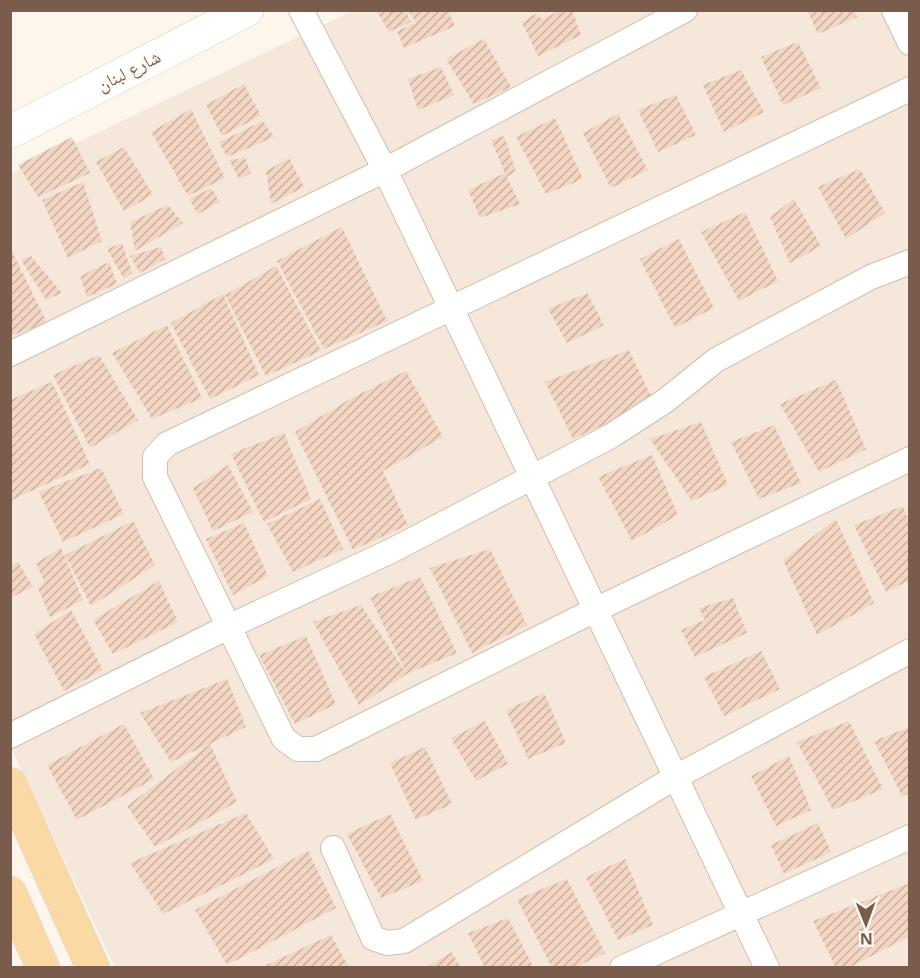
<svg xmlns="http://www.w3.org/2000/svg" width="920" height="978" viewBox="0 0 920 978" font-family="'Noto Sans','Noto Naskh Arabic',sans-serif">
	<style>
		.residential { fill: #f5e8da }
		.building { fill: url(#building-hatch) }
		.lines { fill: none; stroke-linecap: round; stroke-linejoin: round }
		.street-casing { stroke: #d1beb0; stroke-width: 26 }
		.secondary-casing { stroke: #d6c0b0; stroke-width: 34 }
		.primary-casing { stroke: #dad1cd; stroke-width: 34 }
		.street { stroke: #fff; stroke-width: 24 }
		.secondary { stroke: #fff; stroke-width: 33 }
		.primary { stroke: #fbd9a5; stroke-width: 33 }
		.labels { text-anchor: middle; stroke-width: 4.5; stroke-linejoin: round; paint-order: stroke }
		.street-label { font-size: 18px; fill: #7a5c4d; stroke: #fffaf3 }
	</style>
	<defs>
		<pattern id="building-hatch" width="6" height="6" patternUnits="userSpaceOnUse" patternTransform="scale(1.5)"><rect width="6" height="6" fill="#f3d5c3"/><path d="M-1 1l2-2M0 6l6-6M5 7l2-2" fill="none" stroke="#cab0a1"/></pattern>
	</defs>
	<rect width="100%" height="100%" fill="#fdf6ec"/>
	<polygon class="residential" points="352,11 909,11 909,967 115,967 11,748 11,174"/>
	<g class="building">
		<polygon points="376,10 405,10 411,22 389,32"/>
		<polygon points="408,10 448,10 455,26 404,48 397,31 416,23"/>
		<polygon points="561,10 572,10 581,35 538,56 522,23 535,14 543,19"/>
		<polygon points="807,10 854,10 857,17 818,34"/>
		<polygon points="484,39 511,87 474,104 446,59"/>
		<polygon points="798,42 821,88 783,105 761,57"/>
		<polygon points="441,67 454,95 418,110 408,79"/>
		<polygon points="741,70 764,112 724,132 703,85"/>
		<polygon points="244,84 261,116 222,136 206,105"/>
		<polygon points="676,95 696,135 658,152 638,110"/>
		<polygon points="191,109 225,178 188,196 151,132"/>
		<polygon points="618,114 648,170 611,188 583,133"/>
		<polygon points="555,118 583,179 546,194 516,137"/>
		<polygon points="263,121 274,137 227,157 219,142"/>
		<polygon points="504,136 516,171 507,177 520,204 480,218 468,190 505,173 491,140"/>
		<polygon points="72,137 90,173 38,197 18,165"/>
		<polygon points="124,147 153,195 124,211 96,162"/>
		<polygon points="245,158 251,173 239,179 229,160"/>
		<polygon points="289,158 304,187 271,204 266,171"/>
		<polygon points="860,169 885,213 846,239 818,187"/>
		<polygon points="83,182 102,241 68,258 42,200"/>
		<polygon points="211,188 220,202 198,214 189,199"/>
		<polygon points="794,199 821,246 790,263 770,217"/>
		<polygon points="168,205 183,223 135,251 130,222"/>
		<polygon points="745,212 778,281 739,301 701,232"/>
		<polygon points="342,227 387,321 324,349 277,261"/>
		<polygon points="679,239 714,308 675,328 640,259"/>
		<polygon points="122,243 132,273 124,279 107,249"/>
		<polygon points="10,247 47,323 10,336"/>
		<polygon points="161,247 165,259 140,273 130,256"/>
		<polygon points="31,256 62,293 46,300 21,260"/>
		<polygon points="109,262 117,284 87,297 80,276"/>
		<polygon points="276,266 321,351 266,376 225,295"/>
		<polygon points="587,293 604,325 567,343 548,309"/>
		<polygon points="223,294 259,375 210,399 171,323"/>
		<polygon points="167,325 202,398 152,419 112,353"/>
		<polygon points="629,350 654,402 573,439 545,382"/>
		<polygon points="99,355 138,420 90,448 53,375"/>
		<polygon points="406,371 443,437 383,471 408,525 353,550 295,432 350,399"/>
		<polygon points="836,380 866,449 819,472 780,404"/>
		<polygon points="52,382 90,464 10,501 10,400"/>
		<polygon points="701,422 728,485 692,501 650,439"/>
		<polygon points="774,425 801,483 759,499 731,442"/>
		<polygon points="284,433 311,499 264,522 231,454"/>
		<polygon points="652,455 678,515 632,541 598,477"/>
		<polygon points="228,465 253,512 213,531 193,488"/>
		<polygon points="101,468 124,514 63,542 39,492"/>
		<polygon points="320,499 343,549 293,572 267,524"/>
		<polygon points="903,506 910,524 910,580 886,592 854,525"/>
		<polygon points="836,519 874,603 817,635 783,560"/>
		<polygon points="133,521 155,565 91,606 65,555"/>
		<polygon points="244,523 268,576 233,595 206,539"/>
		<polygon points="61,548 83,600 50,617 38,588 44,581 36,563"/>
		<polygon points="490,549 527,625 472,653 430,568"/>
		<polygon points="18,562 33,587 10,598 10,566"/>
		<polygon points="420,577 457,653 407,674 370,597"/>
		<polygon points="159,581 178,622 113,654 93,620"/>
		<polygon points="733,598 747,633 695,657 681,630 705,620 699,608"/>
		<polygon points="361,605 407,674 359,705 313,622"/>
		<polygon points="71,610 103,670 64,691 34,634"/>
		<polygon points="306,636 336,704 295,724 259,655"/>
		<polygon points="761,651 780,689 724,716 704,677"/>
		<polygon points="227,679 246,727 171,762 140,713"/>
		<polygon points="544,693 566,743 528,759 506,710"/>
		<polygon points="485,721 508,764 476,781 451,738"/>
		<polygon points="849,721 883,789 833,810 797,742"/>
		<polygon points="124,724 154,779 77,820 47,765"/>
		<polygon points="910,727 910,793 902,796 874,741"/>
		<polygon points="210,744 237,802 155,847 127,806"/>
		<polygon points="425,747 452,804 416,820 390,763"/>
		<polygon points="789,756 811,810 776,826 751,776"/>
		<polygon points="246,813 274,859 163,914 130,863"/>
		<polygon points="390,814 423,881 381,898 347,834"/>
		<polygon points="818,823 831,852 784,874 771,845"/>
		<polygon points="308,851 336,908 227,965 195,910"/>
		<polygon points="625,859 653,925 618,940 586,877"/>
		<polygon points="567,879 605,953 574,968 552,968 517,899"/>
		<polygon points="910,883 910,936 848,968 836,968 813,921"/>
		<polygon points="508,918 534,968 485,968 468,933"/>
		<polygon points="331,935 349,967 268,968 266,965"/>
		<polygon points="452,952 461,968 425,968"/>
	</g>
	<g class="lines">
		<defs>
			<g id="street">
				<polyline points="301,10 385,170 767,968"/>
				<polyline points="894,10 910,43"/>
				<polyline points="910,89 167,444 155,457 155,477 284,739 298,749 316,749 595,610 910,459"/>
				<polyline points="10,354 385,170 685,10"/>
				<polyline points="10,736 230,626 391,551 611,436 665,401 716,360 871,277 910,262"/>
				<polyline points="333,848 373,938 387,943 404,941 674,778 910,651"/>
				<polyline points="622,968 910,837"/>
			</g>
			<polyline id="secondary" points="10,132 247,10"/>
			<g id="primary">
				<polyline points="10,784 93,968"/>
				<polyline points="10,893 43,968"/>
			</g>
		</defs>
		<use href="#street" class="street-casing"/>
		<use href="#secondary" class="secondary-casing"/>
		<use href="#primary" class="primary-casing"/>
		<use href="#street" class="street"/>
		<use href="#secondary" class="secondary"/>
		<use href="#primary" class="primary"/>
	</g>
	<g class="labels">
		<g class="street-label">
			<text transform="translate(129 71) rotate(-27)" y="6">شارع لبنان</text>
		</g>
	</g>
	<rect width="920" height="978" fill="none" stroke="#7a5c4d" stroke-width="24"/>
	<g transform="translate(866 924) rotate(179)" stroke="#fffaf3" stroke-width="4.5" paint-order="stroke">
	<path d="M0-4.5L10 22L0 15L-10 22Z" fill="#7a5c4d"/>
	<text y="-9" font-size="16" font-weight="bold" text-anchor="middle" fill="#7a5c4d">N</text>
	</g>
</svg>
